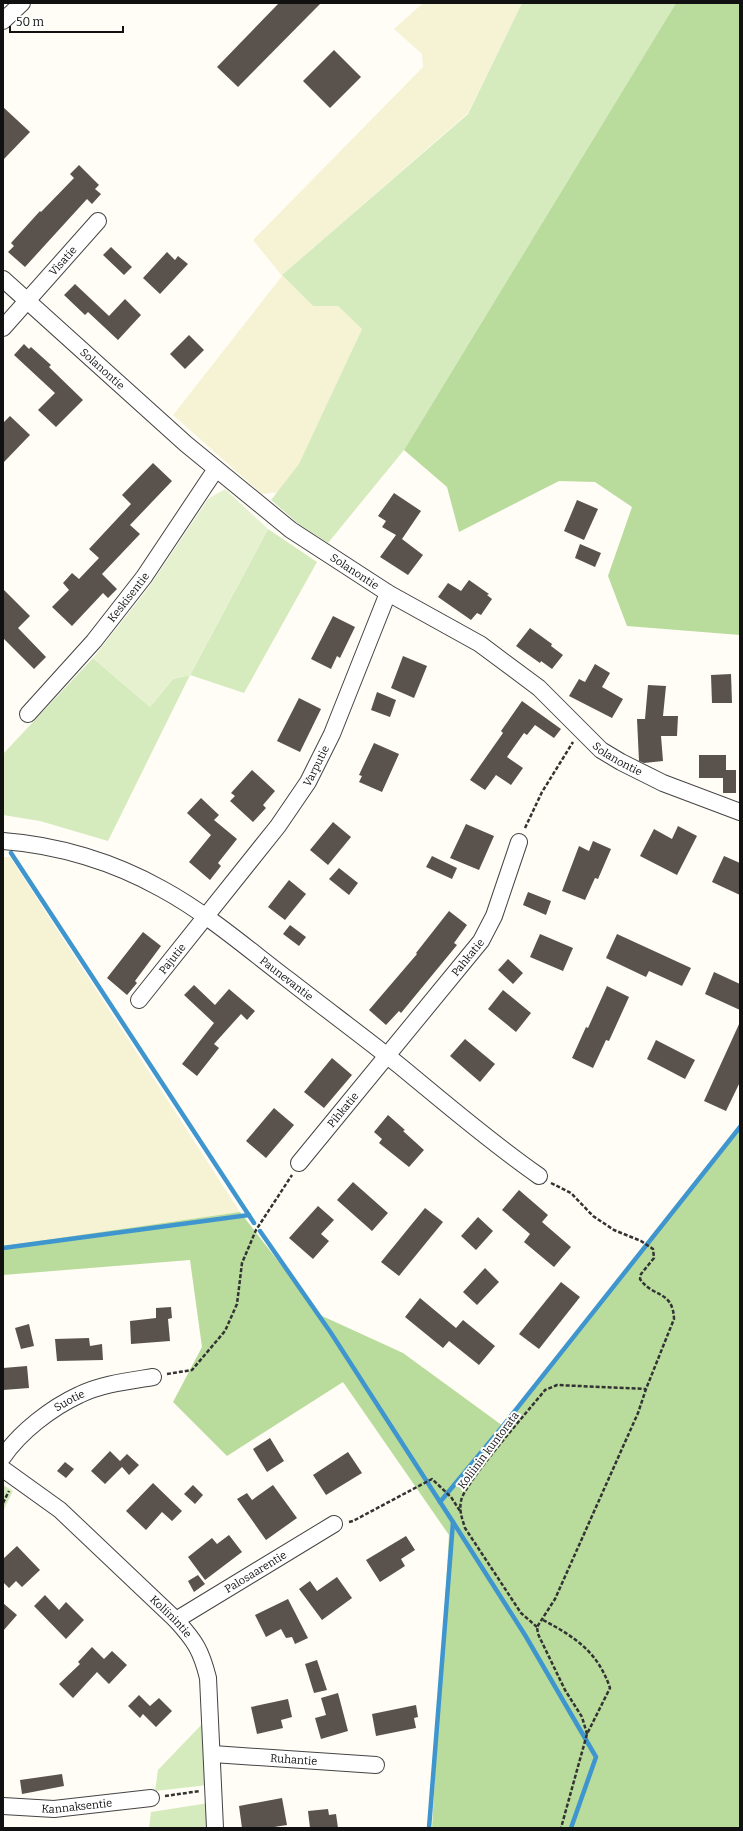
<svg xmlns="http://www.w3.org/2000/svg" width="743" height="1831" viewBox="0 0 743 1831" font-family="Bitter,serif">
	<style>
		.farmland { fill: #f6f3d4 }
		.green { fill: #d5ebbd }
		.forest { fill: #b9dc9c }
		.pitch { fill: #e6f2cf }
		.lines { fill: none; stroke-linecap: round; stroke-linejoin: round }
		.stream { stroke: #3f96cf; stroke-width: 4.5 }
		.building { fill: #5a524d }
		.minor-casing { stroke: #444; stroke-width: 18 }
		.path { stroke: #333; stroke-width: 2.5; stroke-dasharray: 4 2; stroke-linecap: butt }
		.minor { stroke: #fff; stroke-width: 16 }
		.labels { text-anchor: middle; stroke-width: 4; stroke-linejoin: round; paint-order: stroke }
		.street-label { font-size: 11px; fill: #111; stroke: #fff }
	</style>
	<rect width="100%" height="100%" fill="#fffdf5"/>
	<g class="farmland">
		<polygon points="423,3 522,3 468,113 282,275 313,306 338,306 362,329 299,465 278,492 262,494 173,415 282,276 253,240 423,67 422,54 394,29"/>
		<polygon points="3,857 10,857 240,1212 3,1246"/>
	</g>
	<g class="green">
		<polygon points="522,3 676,3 404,450 328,543 300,525 271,500 299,464 362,329 338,306 313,306 282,275 468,114"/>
		<polygon points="268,529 317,562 244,693 190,675 108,841 40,821 3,815 3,754 93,658 150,707 173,679 190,675"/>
		<polygon points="3,1485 13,1491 3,1511"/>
		<polygon points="205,1721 208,1785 155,1791 158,1770"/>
		<polygon points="209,1803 208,1828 149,1828 151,1812"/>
	</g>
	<g class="forest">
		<polygon points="676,3 740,3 740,635 627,626 608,576 632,507 595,482 559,481 459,532 447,487 404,450"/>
		<polygon points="740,1127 740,1828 432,1828 449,1535 343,1382 227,1456 173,1402 202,1347 190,1260 3,1275 3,1246 240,1212 320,1315 403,1353 503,1426"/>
	</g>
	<polygon class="pitch" points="225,489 268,529 190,675 173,679 150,707 93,658 149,587 208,499"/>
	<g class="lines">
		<g class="stream">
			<polyline points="11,853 254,1223"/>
			<polyline points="260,1231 331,1333 453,1522 429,1828"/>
			<polyline points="3,1248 249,1215"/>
			<polyline points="440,1502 503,1426 740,1127"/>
			<polyline points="453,1522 525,1635 596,1757 571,1828"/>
		</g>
	</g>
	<g class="building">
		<polygon points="279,3 321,3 238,87 217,67"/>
		<polygon points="334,50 361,77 330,108 303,81"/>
		<polygon points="3,107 30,132 3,160"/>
		<polygon points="79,165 99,185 95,189 101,194 92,204 87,199 25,267 8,252 14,246 11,243 40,211 41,212 74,178 70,174"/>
		<polygon points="111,247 132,267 124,275 103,255"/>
		<polygon points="167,252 175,260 178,256 188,264 160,294 143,278"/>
		<polygon points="75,284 109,316 125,299 141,315 118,340 88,312 85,315 64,295"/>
		<polygon points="189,335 204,350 185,369 170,354"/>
		<polygon points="24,344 29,349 31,347 51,365 49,367 83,400 56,427 38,410 55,393 14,355"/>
		<polygon points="10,416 30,435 3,463 3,423"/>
		<polygon points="153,463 172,481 130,525 140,534 102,574 117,589 108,598 103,593 72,626 52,607 69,590 63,583 72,573 79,579 99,558 89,549 131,504 122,495"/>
		<polygon points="394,493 421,511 402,539 423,555 408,575 380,557 396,535 382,527 386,521 378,516"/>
		<polygon points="577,500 598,509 584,540 564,531"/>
		<polygon points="580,544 601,553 595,567 575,558"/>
		<polygon points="469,580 489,594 487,595 492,599 481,615 477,613 471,620 438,597 448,583 461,591"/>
		<polygon points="3,589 30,616 18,628 46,657 34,669 3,638"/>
		<polygon points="333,616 355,627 340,658 337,656 331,669 311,659"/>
		<polygon points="530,628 552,644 551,646 563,655 552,669 541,661 540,663 516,646"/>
		<polygon points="403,656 427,666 414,698 391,688"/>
		<polygon points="595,664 610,673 602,687 623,699 612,718 569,696 579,679 585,682"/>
		<polygon points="731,674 732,703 712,703 711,675"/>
		<polygon points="648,685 666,686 663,716 678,716 677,736 661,736 663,761 644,763 639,761 637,719 645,719"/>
		<polygon points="377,692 396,700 390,717 371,710"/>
		<polygon points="299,698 321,709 300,752 277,741"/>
		<polygon points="522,701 561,729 554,738 535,725 527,735 524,733 507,757 523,768 511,785 496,775 485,790 470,780 503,733 501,731"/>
		<polygon points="374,743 399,754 382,792 359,782 362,776 359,775"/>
		<polygon points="699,755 726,755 726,770 736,770 736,793 723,793 723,778 699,778"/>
		<polygon points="252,770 275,791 263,805 266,808 253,822 230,801 235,796 231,793"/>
		<polygon points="201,798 219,815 214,820 237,839 218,863 221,866 210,880 189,862 211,835 187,813"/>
		<polygon points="333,822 351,837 328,865 310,850"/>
		<polygon points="466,824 494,836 479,870 450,858"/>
		<polygon points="678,826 697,836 677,875 640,856 654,829 672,839"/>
		<polygon points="593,841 611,849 598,879 595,878 585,900 562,891 579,846 589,851"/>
		<polygon points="432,856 457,868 452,879 426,867"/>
		<polygon points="724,856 740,863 740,895 712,882"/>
		<polygon points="339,868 358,883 349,895 329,879"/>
		<polygon points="289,880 306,894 285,920 268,907"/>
		<polygon points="528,892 551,901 546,915 523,905"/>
		<polygon points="449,911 467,925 454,943 457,945 401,1013 399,1011 386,1025 369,1010 417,954 416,953"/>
		<polygon points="290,925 306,937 299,946 283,934"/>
		<polygon points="143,932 161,946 135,981 137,983 127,995 107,978"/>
		<polygon points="540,934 573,948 563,971 530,957"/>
		<polygon points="617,934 691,968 682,986 649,971 646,977 606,958"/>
		<polygon points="508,959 523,973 513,984 498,970"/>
		<polygon points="714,972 740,984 740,1010 705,994"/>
		<polygon points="194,985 215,1005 229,989 255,1011 247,1020 241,1014 214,1044 219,1048 197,1076 182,1064 214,1023 184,995"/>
		<polygon points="607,986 629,997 609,1041 606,1040 593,1068 572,1058 586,1027 588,1028"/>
		<polygon points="503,990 531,1013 516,1032 488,1009"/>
		<polygon points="740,1022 740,1082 726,1111 704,1101"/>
		<polygon points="465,1039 495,1064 480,1082 450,1056"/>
		<polygon points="656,1040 695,1060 685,1079 647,1059"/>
		<polygon points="332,1058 352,1075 324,1108 304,1092"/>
		<polygon points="274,1108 294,1125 266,1158 246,1141"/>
		<polygon points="388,1115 405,1130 403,1131 424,1150 409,1167 379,1143 382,1139 374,1132"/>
		<polygon points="353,1182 388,1213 372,1231 337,1200"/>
		<polygon points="519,1190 548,1215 542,1222 571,1247 554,1267 524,1242 530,1234 502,1210"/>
		<polygon points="318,1206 334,1220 321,1234 329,1241 313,1259 289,1238"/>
		<polygon points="425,1208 443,1222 399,1276 381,1262"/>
		<polygon points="478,1217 493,1231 476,1250 461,1236"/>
		<polygon points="485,1268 499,1282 477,1305 463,1292"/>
		<polygon points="561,1282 580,1297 539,1349 519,1334"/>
		<polygon points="420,1298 456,1328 463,1320 495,1346 479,1365 449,1341 443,1348 405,1317"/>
		<polygon points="171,1307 172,1318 168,1319 170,1341 131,1344 130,1321 156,1318 156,1308"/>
		<polygon points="29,1324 34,1346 21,1349 15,1328"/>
		<polygon points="89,1338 90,1346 102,1344 103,1360 57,1361 55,1339"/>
		<polygon points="27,1366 29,1388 3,1390 3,1368"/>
		<polygon points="270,1438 284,1461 267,1472 253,1449"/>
		<polygon points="110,1451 120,1461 127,1454 139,1465 129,1475 122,1467 105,1484 91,1471"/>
		<polygon points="348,1452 362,1473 326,1495 313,1475"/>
		<polygon points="65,1462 74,1469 66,1478 57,1471"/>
		<polygon points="153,1483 182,1511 172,1521 162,1512 146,1530 126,1511"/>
		<polygon points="193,1485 203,1495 195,1504 184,1494"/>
		<polygon points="273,1485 297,1518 266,1540 237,1499 247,1493 252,1500"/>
		<polygon points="229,1535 242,1552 205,1580 188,1557 212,1538 217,1544"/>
		<polygon points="406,1536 415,1550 401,1559 405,1566 380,1582 366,1560"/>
		<polygon points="17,1546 40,1570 22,1587 16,1581 9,1588 3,1582 3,1559"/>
		<polygon points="198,1575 205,1584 194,1592 188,1581"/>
		<polygon points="337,1577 352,1598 322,1620 299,1589 310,1581 317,1591"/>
		<polygon points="45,1595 59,1610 66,1602 84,1620 66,1639 34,1606"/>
		<polygon points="288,1599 308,1638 295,1644 292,1637 286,1638 281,1629 266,1637 255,1615"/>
		<polygon points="3,1603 17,1615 3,1631"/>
		<polygon points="92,1647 104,1659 112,1651 127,1665 109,1684 97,1672 73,1698 59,1684 80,1664 78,1662"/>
		<polygon points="317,1660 327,1690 314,1693 305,1664"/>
		<polygon points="338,1693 348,1731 321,1739 315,1718 326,1715 321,1698"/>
		<polygon points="139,1695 150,1706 159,1698 172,1711 156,1727 143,1714 140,1718 128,1706"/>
		<polygon points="288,1699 292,1717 281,1720 283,1728 257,1734 251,1707"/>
		<polygon points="416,1705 418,1717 414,1718 416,1728 376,1736 372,1714"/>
		<polygon points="62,1774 64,1786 22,1794 20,1780"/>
		<polygon points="282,1798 287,1825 268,1828 242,1828 239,1806"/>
		<polygon points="328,1809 329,1815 336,1814 338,1828 310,1828 308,1811"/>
	</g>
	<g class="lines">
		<defs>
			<g id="minor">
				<polyline points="3,21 22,3"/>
				<path id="s1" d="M3 279 186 444 291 530 388 593 480 644 539 688 601 750 621 762 663 783 740 812"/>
				<path id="s2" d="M3 328 98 221"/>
				<path id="s3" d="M28 714 94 641 144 577 216 469"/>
				<path id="s4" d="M3 841C58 845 114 862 162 889 208 914 249 950 290 981 327 1010 364 1037 400 1066 445 1103 490 1142 539 1176"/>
				<path id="s5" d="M139 1000 278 826 308 782 332 734 388 593"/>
				<path id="s6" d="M299 1163 481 941 494 916 519 842"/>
				<path id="s7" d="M3 1457C20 1432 51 1408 79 1395 101 1384 128 1381 153 1377"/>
				<path id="s8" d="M3 1469 60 1510 176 1620C195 1641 201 1650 208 1678L215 1828"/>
				<path id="s9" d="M176 1620 334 1524"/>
				<path id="s10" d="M213 1754 376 1765"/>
				<path id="s11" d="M3 1806 54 1809 151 1798"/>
			</g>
		</defs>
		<use href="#minor" class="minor-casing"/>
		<g class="path">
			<polyline points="525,828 542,792 573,742"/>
			<path d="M551 1183 571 1193 593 1216 614 1230 641 1241 653 1249 654 1258 641 1274 640 1279C653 1298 673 1290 674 1319L646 1389 638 1413 555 1599 537 1627 538 1634 565 1690 582 1717 587 1734"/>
			<polyline points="167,1374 192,1370 225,1331 237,1304 242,1263 256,1230 292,1175"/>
			<polyline points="3,1503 9,1491"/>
			<polyline points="349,1522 353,1521 432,1479 451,1497 460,1511"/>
			<path d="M543 1620C575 1637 598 1652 610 1688L587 1734 561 1828"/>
			<path d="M537 1627 521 1613 465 1528C462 1518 459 1511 461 1501 464 1483 530 1409 545 1390L557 1385 646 1389"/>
			<polyline points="165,1796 200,1791"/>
		</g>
		<use href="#minor" class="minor"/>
	</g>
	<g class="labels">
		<g class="street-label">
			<text dy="4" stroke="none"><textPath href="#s2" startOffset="90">Visatie</textPath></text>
			<text dy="4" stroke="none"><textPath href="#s1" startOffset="134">Solanontie</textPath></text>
			<text dy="4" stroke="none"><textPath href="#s1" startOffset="458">Solanontie</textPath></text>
			<text dy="4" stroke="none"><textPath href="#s3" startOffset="154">Keskisentie</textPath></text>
			<text dy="4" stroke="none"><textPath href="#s1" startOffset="783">Solanontie</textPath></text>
			<text dy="4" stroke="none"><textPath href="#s5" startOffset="294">Varputie</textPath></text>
			<text dy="4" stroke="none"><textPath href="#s5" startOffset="53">Pajutie</textPath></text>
			<text dy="4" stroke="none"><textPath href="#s6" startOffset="266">Pahkatie</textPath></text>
			<text dy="4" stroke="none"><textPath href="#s4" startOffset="321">Paunevantie</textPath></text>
			<text dy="4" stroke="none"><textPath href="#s6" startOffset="69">Pihkatie</textPath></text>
			<text dy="4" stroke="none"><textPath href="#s7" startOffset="88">Suotie</textPath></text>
			<text transform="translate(488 1450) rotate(-53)" y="4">Koliinin kuntorata</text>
			<text dy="4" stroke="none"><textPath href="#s9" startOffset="93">Palosaarentie</textPath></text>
			<text dy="4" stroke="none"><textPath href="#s8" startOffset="224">Koliinintie</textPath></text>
			<text dy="4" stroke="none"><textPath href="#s10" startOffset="81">Ruhantie</textPath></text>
			<text dy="4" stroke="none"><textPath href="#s11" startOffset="74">Kannaksentie</textPath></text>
		</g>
	</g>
	<rect width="743" height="1831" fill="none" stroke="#111111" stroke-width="8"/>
	<path d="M10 26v6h113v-6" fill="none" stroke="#111111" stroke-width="2"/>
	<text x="16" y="26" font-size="12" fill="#111111" stroke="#ffffff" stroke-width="3" paint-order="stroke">50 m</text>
</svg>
